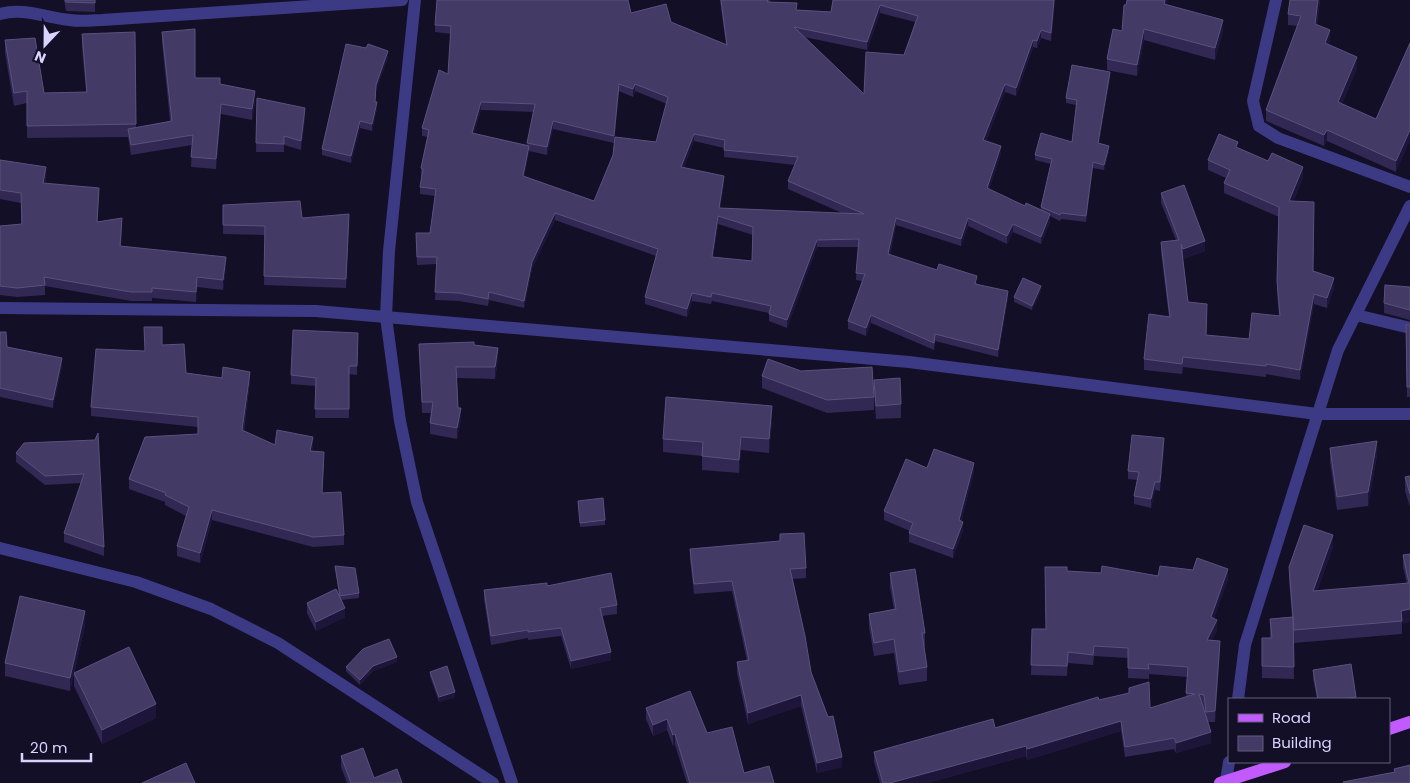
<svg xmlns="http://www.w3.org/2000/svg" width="1410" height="783" viewBox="0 0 1410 783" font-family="Poppins,sans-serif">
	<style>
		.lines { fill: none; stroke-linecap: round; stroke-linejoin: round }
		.street { stroke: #3d3a85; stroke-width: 12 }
		.primary { stroke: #c25bff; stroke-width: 12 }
		.wall { fill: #312854; fill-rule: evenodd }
		.shaded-wall { fill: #1d163a }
		.building { fill: #433a66; stroke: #5a527e; fill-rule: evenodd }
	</style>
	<rect width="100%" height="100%" fill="#130f26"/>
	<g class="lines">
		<g class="street">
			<polyline points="415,0 389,251 386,317 400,421 417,502 512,783"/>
			<polyline points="1276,0 1253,101 1259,126 1278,138 1410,187"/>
			<path d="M0 14C24 7 46 18 70 20 81 22 92 20 102 20L402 0"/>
			<polyline points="0,308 316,311 909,362 1317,414 1410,414"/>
			<polyline points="1356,315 1410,328"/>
			<polyline points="0,548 136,582 211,609 278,643 493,783"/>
			<polyline points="1238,699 1245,645 1338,350 1410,206"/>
			<polyline points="1226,781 1229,762"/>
		</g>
		<g class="primary">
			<polyline points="1389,729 1410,722"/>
			<polyline points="1220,783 1285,762"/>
		</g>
	</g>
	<g class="wall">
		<polygon points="64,0 95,0 95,12 66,11"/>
		<path d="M720 0H770V2L797 10 831 12 833 0H1055L1051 41 1041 38 1037 48 1033 47 1016 96 1005 92 986 141 1001 154 989 189 1025 206 1041 210V207L1051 164 1035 160V155L1072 142 1076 105 1066 103V98L1110 77 1099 143 1109 151 1104 170 1093 168 1086 222 1061 219 1060 221 1050 216V222L1041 244 1013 232 1007 244 968 226 961 246 896 225 890 255 977 283V284L1008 298 998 357 935 341 934 350 871 323 866 336 848 329V321L862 281 856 280 858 247H817L787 328 769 321V313L712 301 711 304 692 301 687 317 645 304V297L656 256 555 220 532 269 524 308 489 300 488 306 459 301 435 300 437 264 417 265 416 241 430 233 435 196 420 194V187L422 176H421V168L428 137 422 136V128L448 74 451 34 435 32V25L631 13 671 22 726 45ZM880 13 915 22 904 55 864 94 804 37 867 50ZM619 91 633 97 635 91 667 104 656 142 594 201 524 176 529 151 547 155 553 129 614 143ZM481 110 534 112 527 145 474 133ZM694 141 724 148V157L795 165 788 181V189L844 214 720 208 724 183 684 167ZM718 224 753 235 752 261 713 257Z"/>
		<polygon points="1290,0 1320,0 1317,24 1330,41 1328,44 1357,68 1342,104 1376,119 1410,43 1396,172 1327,141 1324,146 1266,121 1266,110 1297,26 1288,25 1288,14"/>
		<polygon points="1167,5 1223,31 1215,60 1144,40 1137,76 1107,70 1107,59 1122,31"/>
		<polygon points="135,32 136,128 170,121 162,42 162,32 195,78 220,84 255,101 252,120 221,114 216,169 191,167 192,145 131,155 128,137 27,138 27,103 14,106 5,53 5,40 44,93 86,92 82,47 82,34"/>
		<polygon points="388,57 376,91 375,102 377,109 372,131 360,128 351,163 322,155 322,149"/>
		<polygon points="257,98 305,117 301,150 284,145 284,152 256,152"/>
		<polygon points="1238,148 1303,177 1293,202 1313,271 1334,288 1327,308 1314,304 1300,380 1266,374 1266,377 1183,367 1182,374 1144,370 1144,359 1169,317 1161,252 1161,242 1176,240 1161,203 1161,193 1205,251 1183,259 1188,302 1207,314 1206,335 1249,339 1279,316 1277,292 1279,217 1224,193 1224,183 1226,178 1208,170 1208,160"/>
		<polygon points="0,160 46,176 45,184 99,197 97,222 122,227 121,246 226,267 223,290 197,287 196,302 152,298 152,301 131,301 45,286 45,295 17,297 0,295 0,226 21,224 21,203 0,199"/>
		<polygon points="223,205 302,218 349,223 346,288 264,285 265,235 223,234"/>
		<polygon points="1410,287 1410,320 1384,313 1384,303"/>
		<polygon points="1041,291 1032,310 1014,302 1014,297"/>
		<polygon points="1406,325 1410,325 1410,397 1407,397"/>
		<polygon points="0,332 7,347 62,366 53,408 0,397"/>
		<polygon points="358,333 357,375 349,374 349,418 315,418 316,386 291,384 291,375"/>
		<polygon points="419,344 474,345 498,359 495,379 457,378 458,408 461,419 457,439 430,434 430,423 431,413 422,413"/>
		<polygon points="162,345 186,373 250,381 244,431 275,445 313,446 312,451 324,461 322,493 344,535 344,545 313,547 212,520 200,563 177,556 177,546 186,516 165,505 165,502 129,489 129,479 198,434 198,427 91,416 91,407 145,351"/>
		<polygon points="801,371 874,397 874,410 827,413 762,388 762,376"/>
		<polygon points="874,380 901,404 901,418 876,419 874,394"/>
		<polygon points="772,420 769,453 741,450 739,473 702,470 702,456 663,452 663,439"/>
		<polygon points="95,440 104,547 104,556 64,542 64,533 81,483 45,485 16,462 16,453"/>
		<polygon points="1164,446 1160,491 1155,490 1151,508 1134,504 1134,496 1137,480 1128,479 1128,471"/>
		<polygon points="1330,448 1377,455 1368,506 1337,510 1330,462"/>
		<polygon points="927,468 974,472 961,521 963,530 953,558 909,542 909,533 910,531 884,520 884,511"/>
		<polygon points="1410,476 1410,507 1405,491 1405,477"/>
		<polygon points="578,501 605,520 605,525 580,527"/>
		<polygon points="1333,547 1317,591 1407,584 1403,567 1403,555 1410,554 1410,622 1402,623 1402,634 1294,643 1293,634 1294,679 1262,678 1262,638 1270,638 1270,619 1292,617 1289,580 1289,567"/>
		<polygon points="690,549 806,568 806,578 793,579 811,672 842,767 817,773 801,706 748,724 737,673 737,662 747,661 732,591 694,594 690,559"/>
		<polygon points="335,566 359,593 359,598 342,600 345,617 316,631 307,613 307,603 339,595"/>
		<polygon points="1067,571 1228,579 1214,618 1217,630 1212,640 1220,651 1215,722 1208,722 1211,743 1176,753 1174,749 1125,757 1121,731 1027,760 1026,756 927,783 880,783 874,762 874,752 995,728 1099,700 1150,708 1186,697 1187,677 1149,674 1149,679 1128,678 1128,658 1094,656 1093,665 1068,663 1067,676 1031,675 1032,629 1046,629"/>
		<polygon points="890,573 925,633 925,646 924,646 927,667 927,681 899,685 894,653 874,656 869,627 869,614 894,610 890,587"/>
		<polygon points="547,586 617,605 617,614 602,616 611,660 571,669 561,636 528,640 528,638 491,645 484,599 484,590"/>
		<polygon points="85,625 70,691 5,676 5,663"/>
		<polygon points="397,662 373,671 360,685 346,671 346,667"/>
		<polygon points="1313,670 1356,697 1356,699 1317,699 1313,679"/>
		<polygon points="430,672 455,697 439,702 430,676"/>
		<polygon points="74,673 156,718 102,744 74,686"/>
		<polygon points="646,708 707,733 744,773 774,783 687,783 675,745 673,746 667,730 653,736 646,719"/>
		<polygon points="341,756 374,778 402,783 347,783 341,767"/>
	</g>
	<g class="shaded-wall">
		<polygon points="1054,0 1055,3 1051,41 1051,33"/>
		<polygon points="1165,0 1168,0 1164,15 1164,4"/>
		<polygon points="1318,0 1320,0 1315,35 1315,24"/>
		<polygon points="880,5 880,13 867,50 867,42"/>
		<polygon points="1223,20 1223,31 1215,60 1215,48"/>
		<polygon points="1144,29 1144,40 1137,76 1137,65"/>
		<polygon points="1041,30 1041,38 1037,48 1037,41"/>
		<polygon points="1330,30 1330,41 1325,54 1325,43"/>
		<polygon points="1033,40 1033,47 1016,96 1016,88"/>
		<polygon points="388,51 388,57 376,91 375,109 376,85"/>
		<polygon points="1357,57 1357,68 1338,114 1338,102"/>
		<polygon points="1110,72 1110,77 1098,149 1098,143"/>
		<polygon points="619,84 619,91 614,143 614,136"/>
		<polygon points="635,84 635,91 633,97 633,89"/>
		<polygon points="1005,84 1005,92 983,148 983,140"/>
		<polygon points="255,91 255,101 252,120 252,109"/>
		<polygon points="377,102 377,109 372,131 372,124"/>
		<polygon points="481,102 481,110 472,140 472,133"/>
		<polygon points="221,104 221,114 216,169 216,159"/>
		<polygon points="305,108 305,117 301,150 301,141"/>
		<polygon points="360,121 360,128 351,163 351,156"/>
		<polygon points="553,121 553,129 547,155 547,147"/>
		<polygon points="1327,130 1327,141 1324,146 1324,135"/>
		<polygon points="1410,130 1410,141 1396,172 1396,161"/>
		<polygon points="694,134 694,141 681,174 681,167"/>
		<polygon points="529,146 529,153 523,183 523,176"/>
		<polygon points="1001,146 1001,154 987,195 987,188"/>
		<polygon points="1109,146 1109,151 1104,170 1104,165"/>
		<polygon points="1093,162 1093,168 1086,222 1086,216"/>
		<polygon points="46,167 46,176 43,193 43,183"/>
		<polygon points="1303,167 1303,177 1289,212 1289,201"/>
		<polygon points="724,176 724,183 719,215 719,208"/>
		<polygon points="555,213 555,220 532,269 524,308 524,301 532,262"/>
		<polygon points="1050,214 1050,222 1041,244 1041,237"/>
		<polygon points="718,216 718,224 712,265 712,257"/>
		<polygon points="896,218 896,225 888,262 888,254"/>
		<polygon points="968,218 968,226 961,246 961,239"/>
		<polygon points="1013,224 1013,232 1007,244 1007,236"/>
		<polygon points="817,240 817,247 787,328 787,320"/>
		<polygon points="1205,241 1205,251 1183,259 1183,249"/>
		<polygon points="226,257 226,267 223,290 223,280"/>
		<polygon points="197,277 197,287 196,302 196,292"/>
		<polygon points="1334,278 1334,288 1327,308 1327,298"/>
		<polygon points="1041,286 1041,291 1032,310 1032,306"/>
		<polygon points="1008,291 1008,298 998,357 998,350"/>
		<polygon points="692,293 692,301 687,317 687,309"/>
		<polygon points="1314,294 1314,304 1300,380 1300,370"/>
		<polygon points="871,315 871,323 866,336 866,328"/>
		<polygon points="498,348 498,359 495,379 495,367"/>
		<polygon points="62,358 62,366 53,408 53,400"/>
		<polygon points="250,372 250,381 242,440 242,430"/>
		<polygon points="772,406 772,420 769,453 769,439"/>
		<polygon points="461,408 461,419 457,439 457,428"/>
		<polygon points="313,437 313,446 310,461 310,451"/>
		<polygon points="741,437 741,450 739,473 739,460"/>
		<polygon points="1164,438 1164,446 1160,491 1160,482"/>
		<polygon points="1377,441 1377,455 1368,506 1368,492"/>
		<polygon points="974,463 974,472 959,529 959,520"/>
		<polygon points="1155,482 1155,490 1151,508 1151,499"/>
		<polygon points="212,510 212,520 200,563 200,553"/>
		<polygon points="963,522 963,530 953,558 953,549"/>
		<polygon points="1333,535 1333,547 1313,603 1313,591"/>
		<polygon points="1228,569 1228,579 1211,627 1211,617"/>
		<polygon points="345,608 345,617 316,631 316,622"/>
		<polygon points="1410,609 1410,622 1402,623 1401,611"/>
		<polygon points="85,611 85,625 70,691 70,678"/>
		<polygon points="1217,620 1217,630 1207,650 1207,640"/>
		<polygon points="1220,641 1220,651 1215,722 1215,711"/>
		<polygon points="611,652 611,660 571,669 571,661"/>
		<polygon points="397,657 397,662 373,671 360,685 360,680 373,666"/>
		<polygon points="455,692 455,697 439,702 439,697"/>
		<polygon points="801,695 801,706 748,724 748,713"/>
		<polygon points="156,704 156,718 102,744 102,730"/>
		<polygon points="667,719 667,730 653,736 653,725"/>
		<polygon points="1121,721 1121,731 1027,760 1027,749"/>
		<polygon points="1211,732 1211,743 1176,753 1176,743"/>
		<polygon points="675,734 675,745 673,746 673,735"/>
		<polygon points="1026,746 1026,756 927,783 890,783"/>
		<polygon points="842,757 842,767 817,773 817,763"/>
	</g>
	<g class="building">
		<polygon points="65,0 95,0 95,3 66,2"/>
		<path d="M437 0H628L631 13 666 4 671 22 727 45 721 0H768L767 2 797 3 796 10 831 12 833 0H1054L1051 33 1041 30 1037 41 1033 40 1016 88 1005 84 983 140 1001 146 987 188 1025 206 1026 203 1050 214 1041 237 1013 224 1007 236 968 218 961 239 896 218 888 254 937 270 939 264 977 276 975 284 1008 291 998 350 935 334 934 343 871 315 866 328 848 321 865 274 856 273 859 239 817 240 787 320 769 314 771 306 712 293 711 297 692 293 687 309 645 297 658 249 555 213 532 262 524 301 489 292 488 299 459 293 435 292 437 257H417L416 233H430L436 189 420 187 423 169 421 168 429 130 422 128 439 70 448 74 451 26 435 25ZM880 5 918 16 904 55 866 52 864 94 794 27 867 42ZM619 84 633 89 635 84 668 97 656 142 615 137 613 155 594 201 523 176 529 146 472 133 481 102 535 104 527 143 547 147 553 121 614 136ZM694 134 725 140 724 150 798 157 788 181 864 214 719 208 724 176 681 167ZM718 216 753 227 752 261 712 257Z"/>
		<polygon points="1127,0 1165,0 1164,4 1223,20 1215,48 1144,29 1137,65 1107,59 1113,29 1122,31 1124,5 1126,5"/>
		<polygon points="1290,0 1318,0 1315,24 1330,30 1325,43 1357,57 1338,102 1376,119 1410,43 1410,130 1396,161 1327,130 1324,135 1266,110 1301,16 1288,14"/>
		<polygon points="195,29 195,78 220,78 220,84 255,91 252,109 221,104 216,159 191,157 193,135 131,145 128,129 172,121 162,32"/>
		<polygon points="135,32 136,124 27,126 27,91 14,93 5,40 35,38 44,93 87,92 82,34"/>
		<polygon points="346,44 366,48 368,44 388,51 376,85 375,102 377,102 372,124 360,121 351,156 322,149"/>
		<polygon points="1072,65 1110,72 1098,143 1109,146 1104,165 1093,162 1086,216 1061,213 1060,215 1041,207 1052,159 1035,155 1041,133 1072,142 1077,100 1066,98"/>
		<polygon points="257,98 305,108 301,141 284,136 284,144 256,143"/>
		<polygon points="1219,134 1238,142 1236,147 1268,161 1272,153 1303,167 1289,201 1314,202 1313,271 1334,278 1327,298 1314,294 1300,370 1266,364 1266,366 1183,357 1182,364 1144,359 1149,314 1170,317 1161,242 1179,240 1161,193 1184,185 1205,241 1183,249 1181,244 1188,302 1207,304 1206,335 1249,339 1252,313 1280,316 1277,281 1279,207 1224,183 1230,170 1208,160"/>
		<polygon points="0,160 46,167 43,183 99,188 97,222 122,218 120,246 226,257 223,280 197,277 196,292 152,288 152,292 131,292 44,277 45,285 17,288 0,286 0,226 22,224 21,193 0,190"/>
		<polygon points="300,201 302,218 349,214 346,279 264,276 265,226 223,225 223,205"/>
		<polygon points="1023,278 1041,286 1032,306 1014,297"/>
		<polygon points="1385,285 1410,287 1410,310 1384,303"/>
		<polygon points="1406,325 1410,325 1410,387 1407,387"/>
		<polygon points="144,327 162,327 162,345 184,344 186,373 222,378 223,367 250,372 242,430 275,445 277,430 313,437 310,451 324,452 322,493 341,492 344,535 313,537 212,510 200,553 177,546 189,507 165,495 166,493 129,479 145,437 198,434 198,417 91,407 96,349 145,351"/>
		<polygon points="293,330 358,333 357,366 349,366 349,409 315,409 316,378 291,375"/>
		<polygon points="0,332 6,332 7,347 62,358 53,400 0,388"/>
		<polygon points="474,342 474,345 498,348 495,367 456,367 458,408 461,408 457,428 430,423 433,402 422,402 419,344"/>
		<polygon points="768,359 801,371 872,367 874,397 827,400 762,376"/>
		<polygon points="900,378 901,404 876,406 874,380"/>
		<polygon points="666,397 772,406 769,439 741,437 739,460 702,456 703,442 663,439"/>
		<polygon points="98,433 104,547 64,533 84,474 45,476 16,453 24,443 95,440"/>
		<polygon points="1132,435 1164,438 1160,482 1155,482 1151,499 1134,496 1139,472 1128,471"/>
		<polygon points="1377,441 1368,492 1337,497 1330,448"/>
		<polygon points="934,449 974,463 959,520 963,522 953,549 909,533 913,523 884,511 906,459 927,468"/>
		<polygon points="1410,476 1410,494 1405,477"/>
		<polygon points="603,498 605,520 580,523 578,501"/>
		<polygon points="1304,525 1333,535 1313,591 1409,583 1403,555 1410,554 1410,609 1401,611 1402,621 1294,630 1293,617 1294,667 1262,666 1262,638 1272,638 1270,619 1293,617 1289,567"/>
		<polygon points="804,533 806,568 790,569 805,636 811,672 828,717 833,716 842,757 817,763 801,695 748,713 737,662 749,660 732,581 694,584 690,549 780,541 780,534"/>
		<polygon points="1197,558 1228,569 1211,617 1217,620 1207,640 1220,641 1215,711 1206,712 1204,695 1199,694 1211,732 1176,743 1174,738 1125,747 1121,721 1027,749 1026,746 890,783 883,783 874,752 993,719 995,728 1098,697 1099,700 1129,693 1129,688 1149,682 1150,708 1195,694 1186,693 1188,667 1148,664 1149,669 1128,668 1128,648 1094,646 1093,655 1068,652 1067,666 1031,665 1032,629 1046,629 1045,567 1067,567 1067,571 1101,573 1102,566 1158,576 1160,566 1193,570"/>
		<polygon points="335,566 355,568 359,593 340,596"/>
		<polygon points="915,569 925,633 922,633 927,667 899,672 894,639 874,643 869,614 896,609 890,573"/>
		<polygon points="611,573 617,605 600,608 611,652 571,661 561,628 528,632 528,630 491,636 484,590 547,583 547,586"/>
		<polygon points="336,589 345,608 316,622 307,603"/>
		<polygon points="20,596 85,611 70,678 5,663"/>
		<polygon points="389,639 397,657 373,666 360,680 346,667 363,649"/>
		<polygon points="129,647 156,704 102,730 74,673"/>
		<polygon points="1351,664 1356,697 1343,699 1318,699 1313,670"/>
		<polygon points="447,666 455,692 439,697 430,672"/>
		<polygon points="690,691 707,733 732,727 744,773 769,766 774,783 690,783 675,734 673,735 667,719 653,725 646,708"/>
		<polygon points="363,748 374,778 397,769 402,783 351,783 341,756"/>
		<polygon points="186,763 195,783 142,783"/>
		<polygon points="1410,765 1410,783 1344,783 1343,782 1395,772 1394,769"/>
	</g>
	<rect x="1228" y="698" width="162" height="65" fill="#130f26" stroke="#625e7d"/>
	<rect x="1238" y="714" width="25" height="8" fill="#c25bff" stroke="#625e7d"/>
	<text x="1272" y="723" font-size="15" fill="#d9d4ff">Road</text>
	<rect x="1238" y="736" width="25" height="15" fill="#433a66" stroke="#625e7d"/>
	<text x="1272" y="748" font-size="15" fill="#d9d4ff">Building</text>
	<g transform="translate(45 45) rotate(202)" stroke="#130f26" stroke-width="4" paint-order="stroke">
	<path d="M0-4L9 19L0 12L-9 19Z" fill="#d9d4ff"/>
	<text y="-8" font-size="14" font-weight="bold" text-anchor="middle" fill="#d9d4ff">N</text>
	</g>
	<path d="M22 753v8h69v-8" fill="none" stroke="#d9d4ff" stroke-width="2.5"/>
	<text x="30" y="753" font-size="15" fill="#d9d4ff" stroke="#130f26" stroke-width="4" paint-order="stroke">20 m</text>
</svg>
